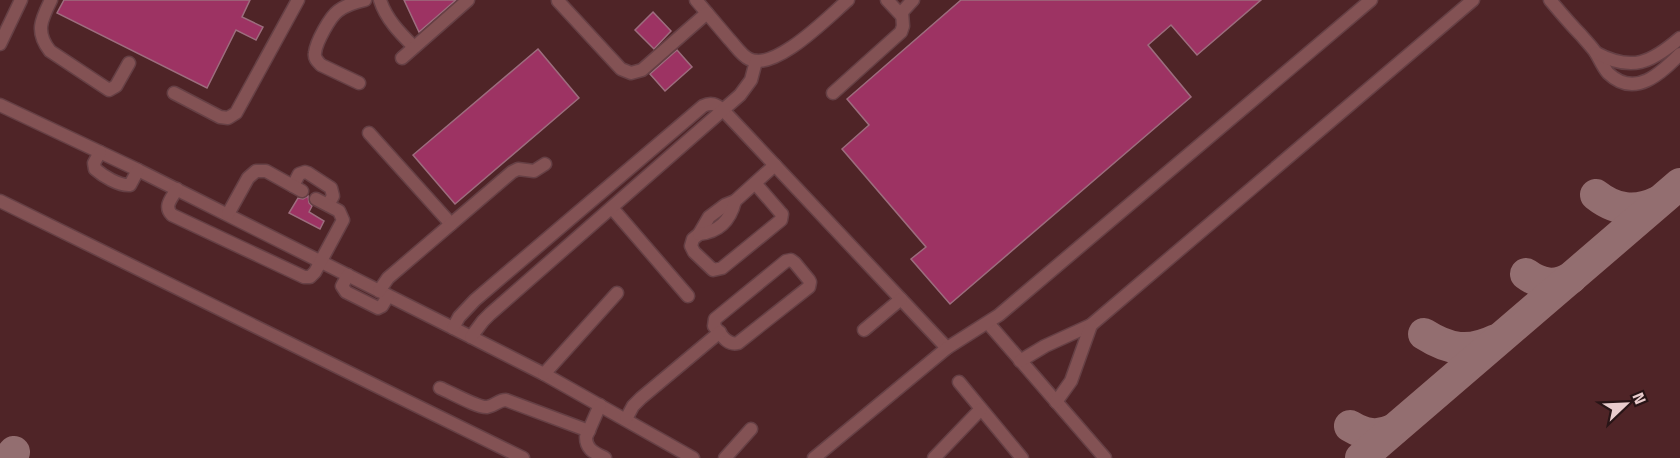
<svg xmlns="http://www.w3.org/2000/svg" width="1680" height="458" viewBox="0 0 1680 458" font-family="'Titillium Web',sans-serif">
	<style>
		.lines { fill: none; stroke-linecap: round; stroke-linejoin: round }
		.taxiway { stroke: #936e70; stroke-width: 32 }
		.building { fill: #9d3363; stroke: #9d6d7e; stroke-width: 1.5 }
		.minor-casing { stroke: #664045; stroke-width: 15 }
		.minor { stroke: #835254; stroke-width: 12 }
	</style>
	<rect width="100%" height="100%" fill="#4f2427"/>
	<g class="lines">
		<g class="taxiway">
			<path d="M1596 195C1615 210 1635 213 1658 202"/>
			<path d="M1526 274C1541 285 1555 287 1571 278"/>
			<path d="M1424 334C1449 350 1469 353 1496 340"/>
			<path d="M1350 426C1365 435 1377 437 1393 430"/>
			<polyline points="9,458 14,452"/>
			<polyline points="1361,458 1680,184"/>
		</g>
	</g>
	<g class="building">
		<polygon points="64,0 250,0 242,17 263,27 256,40 236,30 207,88 57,13"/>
		<polygon points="404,0 456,0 419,32"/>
		<polygon points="961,0 1261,0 1197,55 1171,25 1148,45 1191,97 950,304 911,259 926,247 842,149 869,125 847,99"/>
		<polygon points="653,12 671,31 654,49 635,30"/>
		<polygon points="538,49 579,98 455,204 413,155"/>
		<polygon points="677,50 692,67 665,91 650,74"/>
		<polygon points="308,196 309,203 312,206 309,212 324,221 320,229 289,213 298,198 303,199"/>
	</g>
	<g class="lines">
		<defs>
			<g id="minor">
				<path d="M51 0C41 20 35 32 50 51L109 90 116 86 129 63"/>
				<path d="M380 0C386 19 400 33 414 47"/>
				<path d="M696 0C707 13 718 26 729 39 735 45 741 55 749 59 775 72 828 17 848 0"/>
				<polyline points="887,0 901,15"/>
				<path d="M1550 0C1560 12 1570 24 1581 35 1586 41 1592 47 1596 53 1600 60 1603 67 1608 73 1635 99 1661 73 1680 54"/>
				<polyline points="558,1 621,69 631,73 642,70 707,13"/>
				<polyline points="0,44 21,0"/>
				<path d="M1596 53C1632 72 1651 63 1680 38"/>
				<polyline points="402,58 468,0"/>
				<path d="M359 83 321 65C317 61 314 58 315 53 316 42 330 17 338 11 346 5 356 2 365 0"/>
				<polyline points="174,93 220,117 228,118 236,113 298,0"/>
				<polyline points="833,93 901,32 903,26 902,12 913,0"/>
				<polyline points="0,105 138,170 471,337 544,374 693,458"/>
				<polyline points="369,133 451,224"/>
				<path d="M100 152 94 163 95 169C103 176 119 186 130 185L138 170"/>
				<polyline points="755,183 780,212 782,214 781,220 722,268 713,270 694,252 691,246 693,239 699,234 709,217 725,205 735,201 775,165"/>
				<polyline points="293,186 299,174 305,172 308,173 331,188 333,196 328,205"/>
				<path d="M177 189C172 198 163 206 172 215L304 277H310L315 272 343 220 339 211 316 199"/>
				<polyline points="0,201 523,458"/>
				<polyline points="612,208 688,296"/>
				<polyline points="228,214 248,178 256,171 266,171 302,191"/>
				<path d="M699 234C719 232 730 221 735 201"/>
				<path d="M791 260 795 263 809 280 810 282 809 287 738 343C727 346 721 334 714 326L715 319 786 261Z"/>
				<polyline points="348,275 342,286 346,292 378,308 382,306 388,296"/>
				<polyline points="379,291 388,278 512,172 518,169 534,171 545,164"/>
				<polyline points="988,323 1105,458"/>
				<path d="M453 328 459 317 475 300 703 106C711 102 716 104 723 110L947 348"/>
				<polyline points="864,330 901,299"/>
				<polyline points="471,337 483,321 490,314 740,95 751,80 756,61"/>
				<polyline points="1020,361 1045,346 1091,325 1473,0"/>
				<polyline points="544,374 617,293"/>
				<polyline points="959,382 1022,458"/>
				<path d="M440 388C450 392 478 408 487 407 495 406 498 400 506 400L589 431"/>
				<polyline points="1056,402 1071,381 1091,325"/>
				<path d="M600 405 586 437C586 450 595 453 605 458"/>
				<polyline points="626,419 633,406 641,398 720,332"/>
				<polyline points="725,458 751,429"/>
				<polyline points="814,458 947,348 999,315 1371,0"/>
				<polyline points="934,458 981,409"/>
			</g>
		</defs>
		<use href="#minor" class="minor-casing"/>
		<use href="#minor" class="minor"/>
	</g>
	<g transform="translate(1626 404) rotate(67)" stroke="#281416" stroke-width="4.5" paint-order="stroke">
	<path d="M0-4.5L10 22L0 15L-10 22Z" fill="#e9cccd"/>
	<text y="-9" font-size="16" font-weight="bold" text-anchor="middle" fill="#e9cccd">N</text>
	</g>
</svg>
